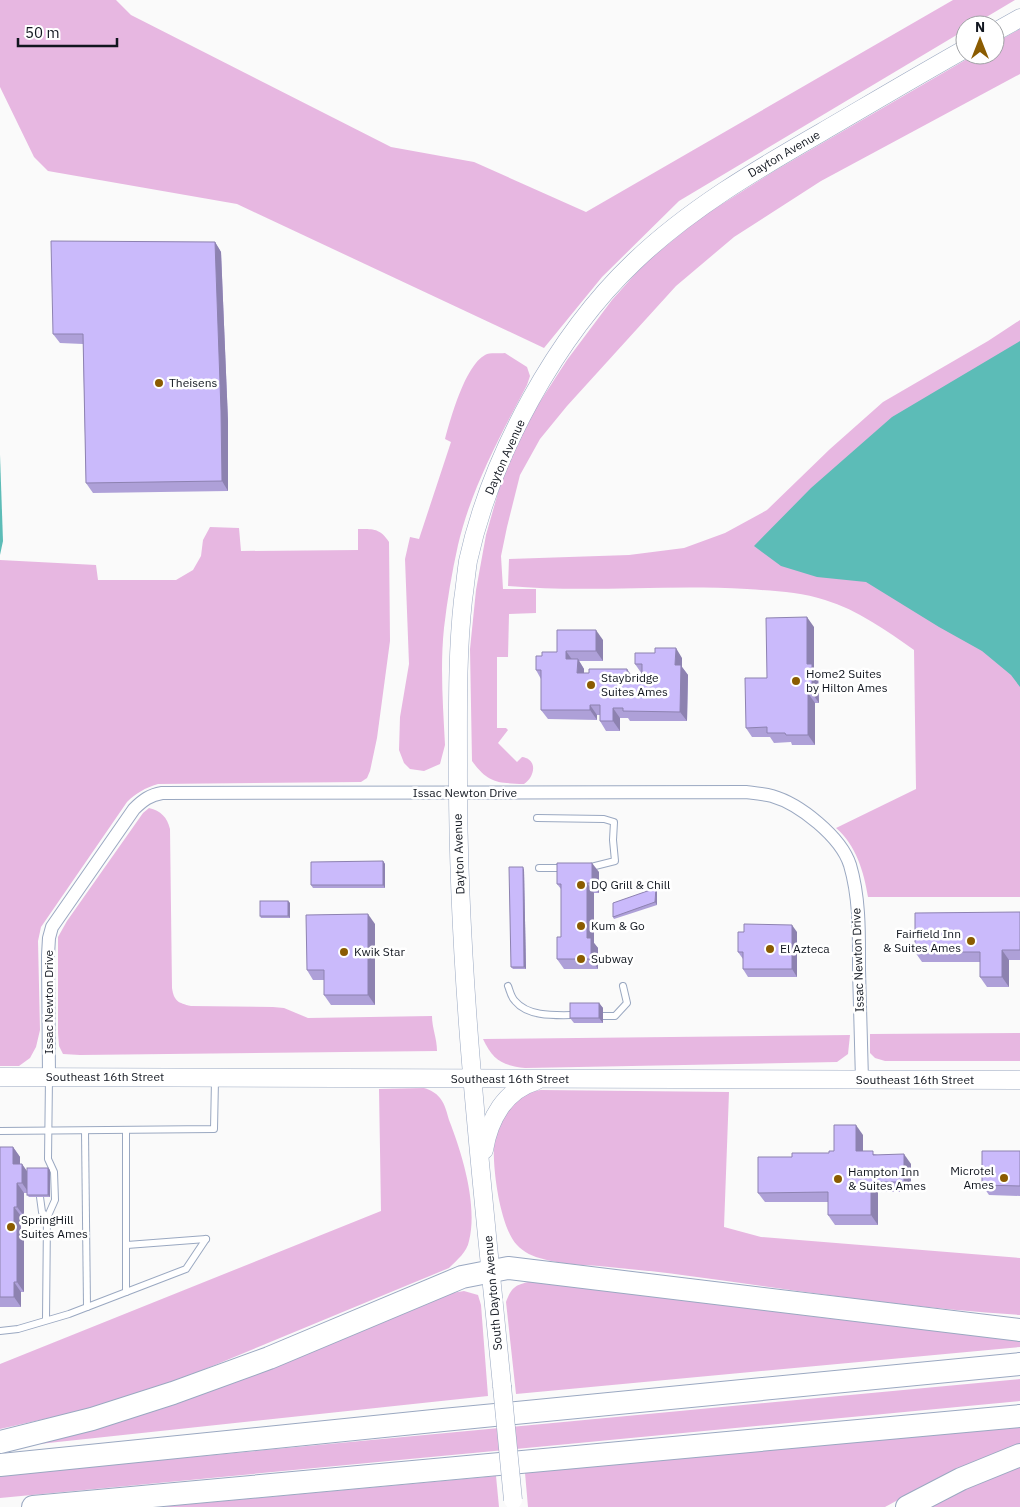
<svg xmlns="http://www.w3.org/2000/svg" width="1020" height="1507" viewBox="0 0 1020 1507" font-family="'IBM Plex Sans',sans-serif">
	<style>
		.green { fill: #e7b7e1 }
		.water { fill: #5cbcb7 }
		.lines { fill: none; stroke-linecap: round; stroke-linejoin: round }
		.lane-casing { stroke: #9aa8c1; stroke-width: 8 }
		.street-casing { stroke: #9aa8c1; stroke-width: 14 }
		.secondary-casing { stroke: #9aa8c1; stroke-width: 19 }
		.highway-casing { stroke: #9aa8c1; stroke-width: 24 }
		.lane { stroke: #fff; stroke-width: 6 }
		.street { stroke: #fff; stroke-width: 12 }
		.secondary { stroke: #fff; stroke-width: 18 }
		.highway { stroke: #fff; stroke-width: 22 }
		.secondary-bridge-casing { stroke: #9aa8c1; stroke-width: 19; stroke-linecap: butt }
		.secondary-bridge { stroke: #fff; stroke-width: 18 }
		.wall { fill: #aea0d8 }
		.shaded-wall { fill: #8d82b0 }
		.building { fill: #cabafb; stroke: #8d82b0 }
		.poi-dot { fill: #8b5c01; stroke: #fff; stroke-width: 2 }
		.labels { text-anchor: middle; stroke-width: 5; stroke-linejoin: round; paint-order: stroke }
		.street-label { font-size: 12px; fill: #11161f; stroke: #fff }
		.poi-label { font-size: 12px; fill: #11161f; stroke: #fff; text-anchor: start }
	</style>
	<rect width="100%" height="100%" fill="#fafafa"/>
	<g class="green">
		<polygon points="0,0 116,0 131,15 391,147 474,162 586,212 953,0 1015,0 973,25 965,25 965,30 679,201 602,277 544,348 237,204 48,171 34,157 0,87"/>
		<path d="M1020 29V74L821 181 734 237 676 286 567 406 540 439 520 475 507 527 501 556 503 589H536V613L509 614 508 657H497V728H506L508 730 498 743 517 762 522 757C538 759 535 777 524 784 497 783 488 783 472 761L470 649 476 590 486 535 503 475 532 414 567 360 612 300 645 263 700 218 776 170 974 55H995V43Z"/>
		<path d="M1020 320V897H868C864 872 856 845 836 828L916 789 914 650C887 631 858 610 825 600 800 592 773 591 747 589 667 584 587 593 508 586L509 559 629 555 684 548 725 533 767 510 830 449 883 402 988 341Z"/>
		<path d="M505 353 527 367 530 376 527 385C500 436 471 489 458 545 452 572 447 601 444 628 440 666 443 706 445 745L440 764 424 771 410 769 404 763 399 750 400 717 409 664 405 559 410 537 419 539 451 442 445 439C451 417 465 366 485 355 490 352 499 354 505 353Z"/>
		<path d="M210 527 239 528 241 551 358 550V529C373 529 380 528 389 542L390 641 377 738 370 771 367 778 361 782 158 784C145 788 136 793 127 802L41 927 38 941 40 1030 36 1047 30 1058 19 1066H0V560L96 565 98 580H176L193 570 201 556 203 540Z"/>
		<path d="M149 808C161 811 167 817 170 829L172 988C174 1001 178 1003 191 1006L273 1007 284 1008 308 1018 432 1016C432 1028 437 1038 437 1051L80 1055 63 1054 59 1046 58 1033V937L67 921 143 813Z"/>
		<polygon points="1020,1033 1020,1061 885,1061 875,1058 870,1053 870,1034"/>
		<path d="M850 1035 848 1054 837 1062 525 1068C501 1065 493 1060 483 1039Z"/>
		<path d="M424 1088C431 1090 436 1093 440 1098 445 1104 447 1113 449 1120 462 1153 478 1205 469 1241 467 1252 457 1260 449 1268L157 1389 93 1408 0 1429V1364L381 1211 379 1089Z"/>
		<path d="M541 1090 729 1092 724 1227 761 1237 1020 1258V1315C907 1308 794 1290 682 1275 654 1271 627 1269 599 1266 581 1265 561 1264 543 1259 534 1257 523 1252 517 1245 499 1227 489 1153 496 1128 499 1118 512 1103 518 1093Z"/>
		<path d="M532 1281 826 1318 979 1336 1020 1339V1347L516 1394 506 1302C512 1286 516 1285 532 1281Z"/>
		<polygon points="464,1291 478,1295 481,1305 488,1396 39,1444 148,1412 446,1294"/>
		<polygon points="1020,1379 1020,1401 0,1498 0,1475"/>
		<polygon points="1020,1426 1020,1446 933,1481 885,1507 528,1507 525,1473"/>
		<polygon points="1020,1466 1020,1507 927,1507 953,1493"/>
		<polygon points="496,1476 499,1507 159,1507"/>
	</g>
	<g class="water">
		<polygon points="1020,341 1020,687 1011,675 982,651 939,627 866,582 817,577 781,566 754,546 811,488 892,417"/>
		<polygon points="0,455 3,541 0,555"/>
	</g>
	<g class="lines">
		<defs>
			<g id="lane">
				<polyline points="537,818 604,819 614,822 613,840 615,861 587,868"/>
				<polyline points="539,868 564,868"/>
				<path d="M508 986C510 991 511 997 515 1001 529 1018 558 1015 579 1015"/>
				<polyline points="596,1016 615,1016 627,1003 623,986"/>
				<polyline points="126,1130 126,1292"/>
				<polyline points="0,1131 214,1129 215,1080"/>
				<polyline points="85,1131 87,1307"/>
				<polyline points="40,1197 42,1212 47,1218"/>
				<polyline points="127,1245 206,1239"/>
				<polyline points="46,1320 47,1218 55,1200 54,1172 48,1159 49,1078"/>
				<polyline points="0,1331 18,1329 69,1314 186,1269 206,1239"/>
			</g>
			<path id="street" d="M49 1077 48 955 49 938 52 927 134 809C143 800 150 795 162 793L746 792C754 793 764 794 772 796 800 804 841 837 850 865 860 899 859 935 859 970 860 1007 861 1043 862 1080"/>
			<g id="secondary">
				<polyline points="995,32 1020,18"/>
				<polyline points="0,1077 1020,1080"/>
				<path d="M484 1150C489 1119 505 1090 536 1081"/>
				<path d="M502 1386C482 1180 457 973 458 766 458 710 457 655 463 600 465 587 466 574 468 561 491 456 556 336 634 262 689 209 756 170 822 132 870 104 917 76 965 49"/>
			</g>
			<g id="highway">
				<polyline points="0,1442 92,1419 173,1393 269,1358 462,1277 508,1268 1020,1330"/>
				<polyline points="0,1465 443,1420 1020,1364"/>
				<polyline points="33,1507 1020,1416"/>
				<polyline points="907,1507 961,1479 1020,1455"/>
			</g>
		</defs>
		<use href="#lane" class="lane-casing"/>
		<use href="#street" class="street-casing"/>
		<use href="#secondary" class="secondary-casing"/>
		<use href="#highway" class="highway-casing"/>
		<use href="#lane" class="lane"/>
		<use href="#street" class="street"/>
		<use href="#secondary" class="secondary"/>
		<use href="#highway" class="highway"/>
		<defs>
			<polyline id="secondary-bridge" points="502,1386 513,1500"/>
		</defs>
		<use href="#secondary-bridge" class="secondary-bridge-casing"/>
		<use href="#secondary-bridge" class="secondary-bridge"/>
	</g>
	<g class="wall">
		<polygon points="215,242 221,252 228,421 228,491 93,493 86,483 83,344 60,343 53,334"/>
		<polygon points="814,627 814,668 818,673 819,703 815,703 815,745 792,745 791,742 774,743 770,737 752,737 746,728 767,678"/>
		<polygon points="603,640 603,661 579,661 584,669 584,673 633,677 642,677 642,674 635,664 682,658 682,667 688,675 687,721 630,721 628,718 620,718 620,731 606,731 600,721 600,715 597,715 597,720 548,719 541,710 541,679 536,670 542,656"/>
		<polygon points="383,861 385,864 385,888 313,888 311,885"/>
		<polygon points="524,870 526,969 513,969 511,967"/>
		<polygon points="599,872 599,893 594,893 594,943 598,948 598,969 564,969 557,959 561,937 561,889 557,884"/>
		<polygon points="656,888 657,891 657,905 614,919 613,917"/>
		<polygon points="288,901 290,903 290,918 261,918 260,916"/>
		<polygon points="1020,912 1020,960 1009,960 1009,987 987,987 980,977 980,962 922,962 915,952"/>
		<polygon points="375,924 375,1005 331,1005 324,995 324,980 313,980 307,970"/>
		<polygon points="797,932 797,977 748,977 743,969 743,959 738,952"/>
		<polygon points="599,1003 603,1008 603,1023 574,1023 570,1018"/>
		<polygon points="863,1135 863,1151 911,1164 911,1192 878,1192 878,1225 835,1225 828,1215 828,1202 765,1202 758,1193"/>
		<polygon points="0,1147 13,1147 20,1157 20,1164 22,1164 27,1172 50,1170 50,1197 29,1197 27,1195 27,1193 24,1193 24,1216 21,1216 21,1233 24,1238 24,1292 21,1292 21,1307 0,1307"/>
		<polygon points="1020,1151 1020,1196 989,1195 982,1185"/>
	</g>
	<g class="shaded-wall">
		<polygon points="215,242 221,252 228,421 228,491 222,481"/>
		<polygon points="807,617 814,627 814,668 818,673 819,703 812,693 807,664"/>
		<polygon points="596,630 603,640 603,661 596,651"/>
		<polygon points="676,648 682,658 682,667 688,675 687,721 680,712 675,665"/>
		<polygon points="566,651 573,661 566,659"/>
		<polygon points="578,659 584,669 584,682 577,673"/>
		<polygon points="627,669 634,679 627,677"/>
		<polygon points="808,693 815,703 815,745 808,735"/>
		<polygon points="590,705 597,715 597,720 590,710"/>
		<polygon points="613,708 620,718 620,731 613,721"/>
		<polygon points="383,861 385,864 385,888 383,885"/>
		<polygon points="592,863 599,872 599,893 592,883"/>
		<polygon points="523,867 524,870 526,969 524,967"/>
		<polygon points="587,883 594,893 594,943 598,948 598,969 591,959 587,938"/>
		<polygon points="656,888 657,891 657,905 655,902"/>
		<polygon points="288,901 290,903 290,918 288,916"/>
		<polygon points="368,914 375,924 375,1005 368,995"/>
		<polygon points="792,925 797,932 797,977 792,969"/>
		<polygon points="1002,950 1009,960 1009,987 1002,977"/>
		<polygon points="599,1003 603,1008 603,1023 599,1018"/>
		<polygon points="856,1125 863,1135 863,1161 856,1151"/>
		<polygon points="13,1147 20,1157 20,1174 13,1164"/>
		<polygon points="904,1154 911,1164 911,1192 904,1182"/>
		<polygon points="22,1164 29,1174 29,1193 22,1183"/>
		<polygon points="48,1168 50,1170 50,1197 48,1195"/>
		<polygon points="871,1182 878,1192 878,1225 871,1215"/>
		<polygon points="17,1183 24,1193 24,1216 17,1207"/>
		<polygon points="14,1207 21,1216 21,1233 24,1238 24,1292 17,1282 14,1228"/>
		<polygon points="14,1282 21,1292 21,1307 14,1297"/>
	</g>
	<g class="building">
		<polygon points="51,241 215,242 221,411 222,481 86,483 83,334 53,334"/>
		<polygon points="807,617 807,664 812,664 812,693 808,693 808,735 786,735 785,733 767,733 767,727 746,728 745,678 767,678 766,618"/>
		<polygon points="557,630 596,630 596,651 566,651 566,659 578,659 577,673 589,673 589,669 627,669 627,677 642,677 642,664 635,664 635,653 655,653 655,648 676,648 675,665 681,665 680,712 623,711 623,708 613,708 613,721 600,721 600,705 590,705 590,710 541,710 541,670 536,670 536,656 542,656 542,652 557,652"/>
		<polygon points="383,861 383,885 311,885 311,862"/>
		<polygon points="557,863 592,863 592,883 587,883 587,938 591,938 591,959 557,959 557,937 561,937 561,884 557,884"/>
		<polygon points="509,867 523,867 524,967 511,967"/>
		<polygon points="656,888 655,902 613,917 613,903"/>
		<rect x="260" y="901" width="28" height="15"/>
		<polygon points="1020,912 1020,950 1002,950 1002,977 980,977 980,952 915,952 915,913"/>
		<polygon points="368,914 368,995 324,995 324,970 307,970 306,915"/>
		<polygon points="744,924 792,925 792,969 743,969 743,952 738,952 738,932 744,932"/>
		<rect x="570" y="1003" width="29" height="15"/>
		<polygon points="834,1125 856,1125 856,1151 873,1151 873,1155 904,1154 904,1182 871,1182 871,1215 828,1215 828,1192 758,1193 758,1157 792,1157 792,1153 829,1153 829,1151 834,1151"/>
		<polygon points="0,1147 13,1147 13,1164 22,1164 22,1183 17,1183 17,1207 14,1207 14,1228 17,1228 17,1282 14,1282 14,1297 0,1297"/>
		<polygon points="982,1151 1020,1151 1020,1186 982,1185"/>
		<rect x="27" y="1168" width="21" height="27"/>
	</g>
	<g class="poi-dot">
		<circle cx="159" cy="383" r="5"/>
		<circle cx="796" cy="681" r="5"/>
		<circle cx="591" cy="685" r="5"/>
		<circle cx="581" cy="885" r="5"/>
		<circle cx="581" cy="926" r="5"/>
		<circle cx="971" cy="941" r="5"/>
		<circle cx="770" cy="949" r="5"/>
		<circle cx="344" cy="952" r="5"/>
		<circle cx="581" cy="959" r="5"/>
		<circle cx="1004" cy="1178" r="5"/>
		<circle cx="838" cy="1179" r="5"/>
		<circle cx="11" cy="1227" r="5"/>
	</g>
	<g class="labels">
		<g class="street-label">
			<text transform="translate(784 154) rotate(-30)" y="4">Dayton Avenue</text>
			<text transform="translate(505 457) rotate(-66)" y="4">Dayton Avenue</text>
			<text x="465" y="797">Issac Newton Drive</text>
			<text transform="translate(459 854) rotate(-92)" y="4">Dayton Avenue</text>
			<text transform="translate(858 960) rotate(-92)" y="4">Issac Newton Drive</text>
			<text transform="translate(49 1002) rotate(-90)" y="4">Issac Newton Drive</text>
			<text x="105" y="1081">Southeast 16th Street</text>
			<text x="510" y="1083">Southeast 16th Street</text>
			<text x="915" y="1084">Southeast 16th Street</text>
			<text transform="translate(493 1293) rotate(-95)" y="4">South Dayton Avenue</text>
		</g>
		<g class="poi-label">
			<text x="169" y="387">Theisens</text>
			<text x="806" y="678">Home2 Suites<tspan x="806" dy="14">by Hilton Ames</tspan></text>
			<text x="601" y="682">Staybridge<tspan x="601" dy="14">Suites Ames</tspan></text>
			<text x="591" y="889">DQ Grill &amp; Chill</text>
			<text x="591" y="930">Kum &amp; Go</text>
			<text x="961" y="938" text-anchor="end">Fairfield Inn<tspan x="961" dy="14">&amp; Suites Ames</tspan></text>
			<text x="780" y="953">El Azteca</text>
			<text x="354" y="956">Kwik Star</text>
			<text x="591" y="963">Subway</text>
			<text x="994" y="1175" text-anchor="end">Microtel<tspan x="994" dy="14">Ames</tspan></text>
			<text x="848" y="1176">Hampton Inn<tspan x="848" dy="14">&amp; Suites Ames</tspan></text>
			<text x="21" y="1224">SpringHill<tspan x="21" dy="14">Suites Ames</tspan></text>
		</g>
	</g>
	<g transform="translate(980 40)"><circle r="24" fill="#ffffff" stroke="#a0a2a5"/>
	<path d="M0-4L9 19L0 12L-9 19Z" fill="#8b5c01"/>
	<text y="-8" font-size="14" font-weight="bold" text-anchor="middle" fill="#11161f">N</text>
	</g>
	<path d="M18 38v8h99v-8" fill="none" stroke="#11161f" stroke-width="2.5"/>
	<text x="25" y="38" font-size="15" fill="#11161f" stroke="#ffffff" stroke-width="4" paint-order="stroke">50 m</text>
</svg>
